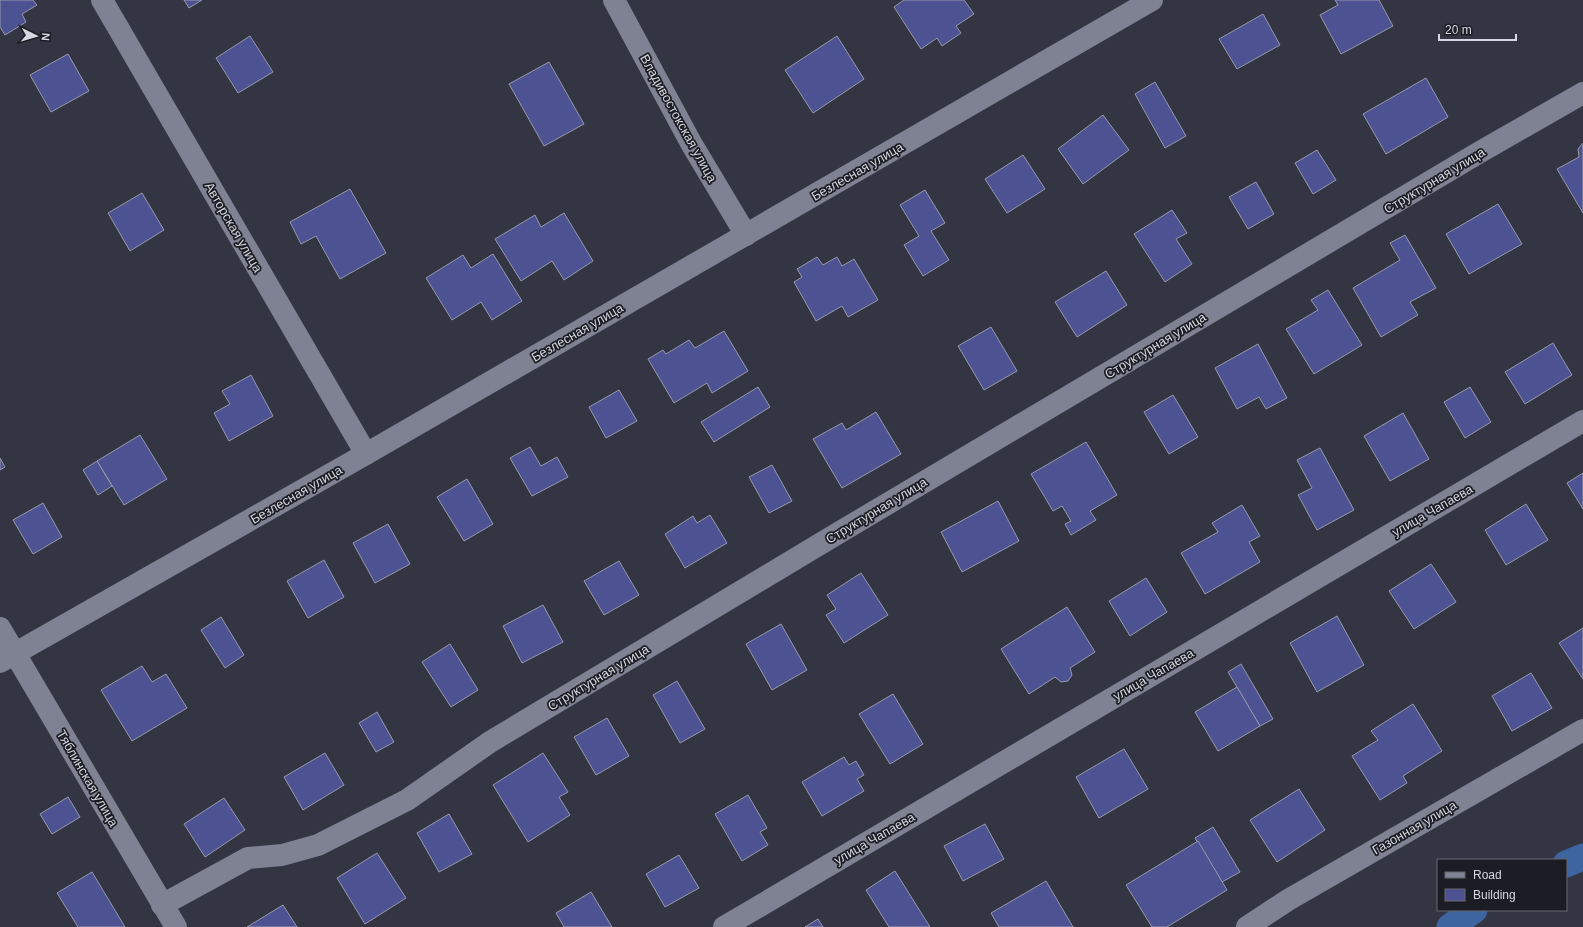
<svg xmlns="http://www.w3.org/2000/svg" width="1583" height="927" viewBox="0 0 1583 927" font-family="Helvetica,sans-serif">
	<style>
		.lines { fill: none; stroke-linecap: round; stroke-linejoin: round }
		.canal { stroke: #3f65a1; stroke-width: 27 }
		.building { fill: #4d5293; stroke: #979aaa }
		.street { stroke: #7f8292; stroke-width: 22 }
		.labels { text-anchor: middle; stroke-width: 3.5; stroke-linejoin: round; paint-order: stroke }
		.street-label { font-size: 13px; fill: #d6d8e1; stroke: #1c1d24 }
	</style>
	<rect width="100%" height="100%" fill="#333543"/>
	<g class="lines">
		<g class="canal">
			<polyline points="1566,864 1583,857"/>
			<polyline points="1450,927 1474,910"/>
		</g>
	</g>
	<g class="building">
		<polygon points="0,0 33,0 37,5 22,14 26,22 5,35 0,27"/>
		<polygon points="184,0 202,0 189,8"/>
		<polygon points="904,0 964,0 974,14 956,26 961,33 942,46 937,38 921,49 894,7"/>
		<polygon points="1335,0 1379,0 1393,26 1341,54 1320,15 1338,5"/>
		<polygon points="1263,14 1280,45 1237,69 1219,39"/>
		<polygon points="250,36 273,72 238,93 216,58"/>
		<polygon points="837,36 864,79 813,113 785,70"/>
		<polygon points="68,54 89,91 51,112 30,75"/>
		<polygon points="549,62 584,124 544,146 509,84"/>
		<polygon points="1426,78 1448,117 1386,154 1363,114"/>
		<polygon points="1155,82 1186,136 1165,148 1135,94"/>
		<polygon points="1103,115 1129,150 1083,184 1058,149"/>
		<polygon points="1583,143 1583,213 1557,169 1579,157 1578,149"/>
		<polygon points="1317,150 1336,180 1313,194 1295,163"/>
		<polygon points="1023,155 1045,189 1007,213 985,179"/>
		<polygon points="1256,182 1274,214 1248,229 1229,197"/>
		<polygon points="350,189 386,253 340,279 316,236 301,244 290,222"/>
		<polygon points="925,190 945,223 931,231 949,260 923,276 904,245 919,236 900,205"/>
		<polygon points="142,193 164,230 130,251 108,213"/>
		<polygon points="1498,204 1522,244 1469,274 1446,234"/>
		<polygon points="1172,210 1187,233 1176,239 1192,264 1165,282 1134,234"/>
		<polygon points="564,213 593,261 564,280 552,261 521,281 495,239 535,215 541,227"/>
		<polygon points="1405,235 1436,288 1410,302 1418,315 1381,337 1353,288 1400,260 1390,243"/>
		<polygon points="493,254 522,301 492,320 481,302 452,320 426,278 463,255 471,268"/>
		<polygon points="817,257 823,265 837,257 842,266 854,259 878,300 848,317 842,306 816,321 794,282 802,277 797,269"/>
		<polygon points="1106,271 1127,305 1077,337 1055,302"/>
		<polygon points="1328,290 1362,345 1314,374 1286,329 1318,310 1311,300"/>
		<polygon points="991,327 1017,371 984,390 958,346"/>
		<polygon points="724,331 748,371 712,393 707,383 674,403 648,359 663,350 666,354 689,340 695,348"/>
		<polygon points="1553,343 1572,375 1525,404 1505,372"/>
		<polygon points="1258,344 1287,398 1266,409 1259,397 1237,409 1215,368"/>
		<polygon points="251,375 273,416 229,441 214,413 230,404 222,391"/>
		<polygon points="758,387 770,407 714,442 701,422"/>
		<polygon points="1470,387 1491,422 1465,438 1444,402"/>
		<polygon points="619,390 637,421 606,438 589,407"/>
		<polygon points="1173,395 1198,437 1169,454 1144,412"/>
		<polygon points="876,412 901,454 842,488 813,439 842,423 846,430"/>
		<polygon points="1403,413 1429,459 1390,481 1364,436"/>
		<polygon points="140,435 167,479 124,505 97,461"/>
		<polygon points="1086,442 1117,495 1090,511 1096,520 1071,535 1065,524 1071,521 1062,506 1053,511 1031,474"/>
		<polygon points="530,447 541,466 557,457 568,477 532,496 510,458"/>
		<polygon points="1320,448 1354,510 1317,530 1298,495 1312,488 1297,460"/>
		<polygon points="0,458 5,467 0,470"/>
		<polygon points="97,461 112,486 98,495 83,470"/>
		<polygon points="772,465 792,501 769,513 749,477"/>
		<polygon points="1583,473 1583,509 1567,483"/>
		<polygon points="467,479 493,524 464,541 437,497"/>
		<polygon points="998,501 1019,541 962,572 941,532"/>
		<polygon points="43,503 62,537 33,554 13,520"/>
		<polygon points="1526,504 1548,540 1506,565 1485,530"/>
		<polygon points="1242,505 1260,536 1249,542 1260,562 1205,594 1181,553 1218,532 1212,523"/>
		<polygon points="710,515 727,543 685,568 665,534 693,516 697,523"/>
		<polygon points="388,524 410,564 375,583 353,543"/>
		<polygon points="324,560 344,597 308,618 287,581"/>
		<polygon points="619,561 639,595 604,615 584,581"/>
		<polygon points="1431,564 1456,602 1414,629 1389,591"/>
		<polygon points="861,573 888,615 844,643 826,615 836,609 827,595"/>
		<polygon points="1146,578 1167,612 1130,636 1109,601"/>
		<polygon points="543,605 563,642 522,663 503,626"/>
		<polygon points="1067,607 1095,652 1070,668 1072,675 1068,681 1061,682 1055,677 1029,694 1001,649"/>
		<polygon points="1337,616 1364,665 1317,692 1290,643"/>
		<polygon points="221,617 244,655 225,668 201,630"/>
		<polygon points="781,624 807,670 772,690 746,644"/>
		<polygon points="1583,628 1583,679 1559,643"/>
		<polygon points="450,644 478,690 451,707 422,662"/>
		<polygon points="1241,664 1273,719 1260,726 1228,672"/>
		<polygon points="142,666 152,682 166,674 187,708 132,741 101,690"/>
		<polygon points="1531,673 1552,708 1512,731 1492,696"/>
		<polygon points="677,681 705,729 680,743 653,695"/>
		<polygon points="1237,687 1260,726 1218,751 1195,712"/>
		<polygon points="893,694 923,744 890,764 859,714"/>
		<polygon points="1413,704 1442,751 1403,776 1407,783 1380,800 1352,756 1378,740 1371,731"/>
		<polygon points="377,712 394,742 376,752 359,723"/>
		<polygon points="607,718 629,756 596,775 574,737"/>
		<polygon points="1124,749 1148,789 1099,818 1076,777"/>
		<polygon points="325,753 344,785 303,810 284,777"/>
		<polygon points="543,753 568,792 559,797 570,815 528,842 493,785"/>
		<polygon points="844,757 849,765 856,761 864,775 857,779 864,791 822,816 802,782"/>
		<polygon points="1299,789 1325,830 1277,862 1250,820"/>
		<polygon points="748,795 767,828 760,832 768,845 742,861 715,814"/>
		<polygon points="68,797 80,817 52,834 40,814"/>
		<polygon points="224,798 245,830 205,857 184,824"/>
		<polygon points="449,814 472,854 439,872 417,833"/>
		<polygon points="985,824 1004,859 963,881 944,846"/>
		<polygon points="1213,827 1240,872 1222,882 1195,838"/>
		<polygon points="1198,841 1227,890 1167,927 1152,927 1126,885"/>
		<polygon points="377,853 406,898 365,924 337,878"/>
		<polygon points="679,855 699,888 665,907 646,874"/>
		<polygon points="895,871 930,927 889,927 866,890"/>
		<polygon points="92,872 125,927 78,927 57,893"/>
		<polygon points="1046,881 1073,927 999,927 991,913"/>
		<polygon points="591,892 612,927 564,927 556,913"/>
		<polygon points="283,905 297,927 247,927"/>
		<polygon points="818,919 823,927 805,927"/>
	</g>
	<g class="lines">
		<g class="street">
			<polyline points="102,0 366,454"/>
			<polyline points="614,0 691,143 746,235"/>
			<polyline points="0,628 176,927"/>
			<polyline points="0,662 366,454 1152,0"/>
			<polyline points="162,905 248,858 282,855 318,845 407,800 490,742 845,529 1480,152 1583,93"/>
			<polyline points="724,927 1583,421"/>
			<polyline points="1247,927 1288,900 1583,730"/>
		</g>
	</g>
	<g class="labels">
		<g class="street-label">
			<text transform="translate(679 118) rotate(61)" y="5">Владивостокская улица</text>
			<text transform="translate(857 171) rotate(-30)" y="5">Безлесная улица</text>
			<text transform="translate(1434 180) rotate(-31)" y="5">Структурная улица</text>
			<text transform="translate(234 227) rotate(60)" y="5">Авторская улица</text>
			<text transform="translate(577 332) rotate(-30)" y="5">Безлесная улица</text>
			<text transform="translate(1155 345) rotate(-31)" y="5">Структурная улица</text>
			<text transform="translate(296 494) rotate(-30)" y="5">Безлесная улица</text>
			<text transform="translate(876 510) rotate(-31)" y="5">Структурная улица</text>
			<text transform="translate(1432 510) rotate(-30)" y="5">улица Чапаева</text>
			<text transform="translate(1153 674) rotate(-30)" y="5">улица Чапаева</text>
			<text transform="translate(598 677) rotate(-31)" y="5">Структурная улица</text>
			<text transform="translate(88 778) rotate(60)" y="5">Тяблинская улица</text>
			<text transform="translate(1414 827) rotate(-30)" y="5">Газонная улица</text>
			<text transform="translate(874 838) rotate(-30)" y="5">улица Чапаева</text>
		</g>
	</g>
	<rect x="1437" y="859" width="130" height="52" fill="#1c1d24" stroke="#666870"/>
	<rect x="1445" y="872" width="20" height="6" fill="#7f8292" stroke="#666870"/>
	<text x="1473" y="879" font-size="12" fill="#d6d8e1">Road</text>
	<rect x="1445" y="889" width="20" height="12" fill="#4d5293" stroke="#666870"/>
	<text x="1473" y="899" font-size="12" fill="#d6d8e1">Building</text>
	<g transform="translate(36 36) rotate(95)" stroke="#1c1d24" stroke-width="3" paint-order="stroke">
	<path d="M0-3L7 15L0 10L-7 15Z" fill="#d6d8e1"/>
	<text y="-6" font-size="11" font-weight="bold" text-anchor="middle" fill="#d6d8e1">N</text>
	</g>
	<path d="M1439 34v6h77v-6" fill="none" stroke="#d6d8e1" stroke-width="2"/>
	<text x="1445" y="34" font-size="12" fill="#d6d8e1" stroke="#1c1d24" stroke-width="3" paint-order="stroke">20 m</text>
</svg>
